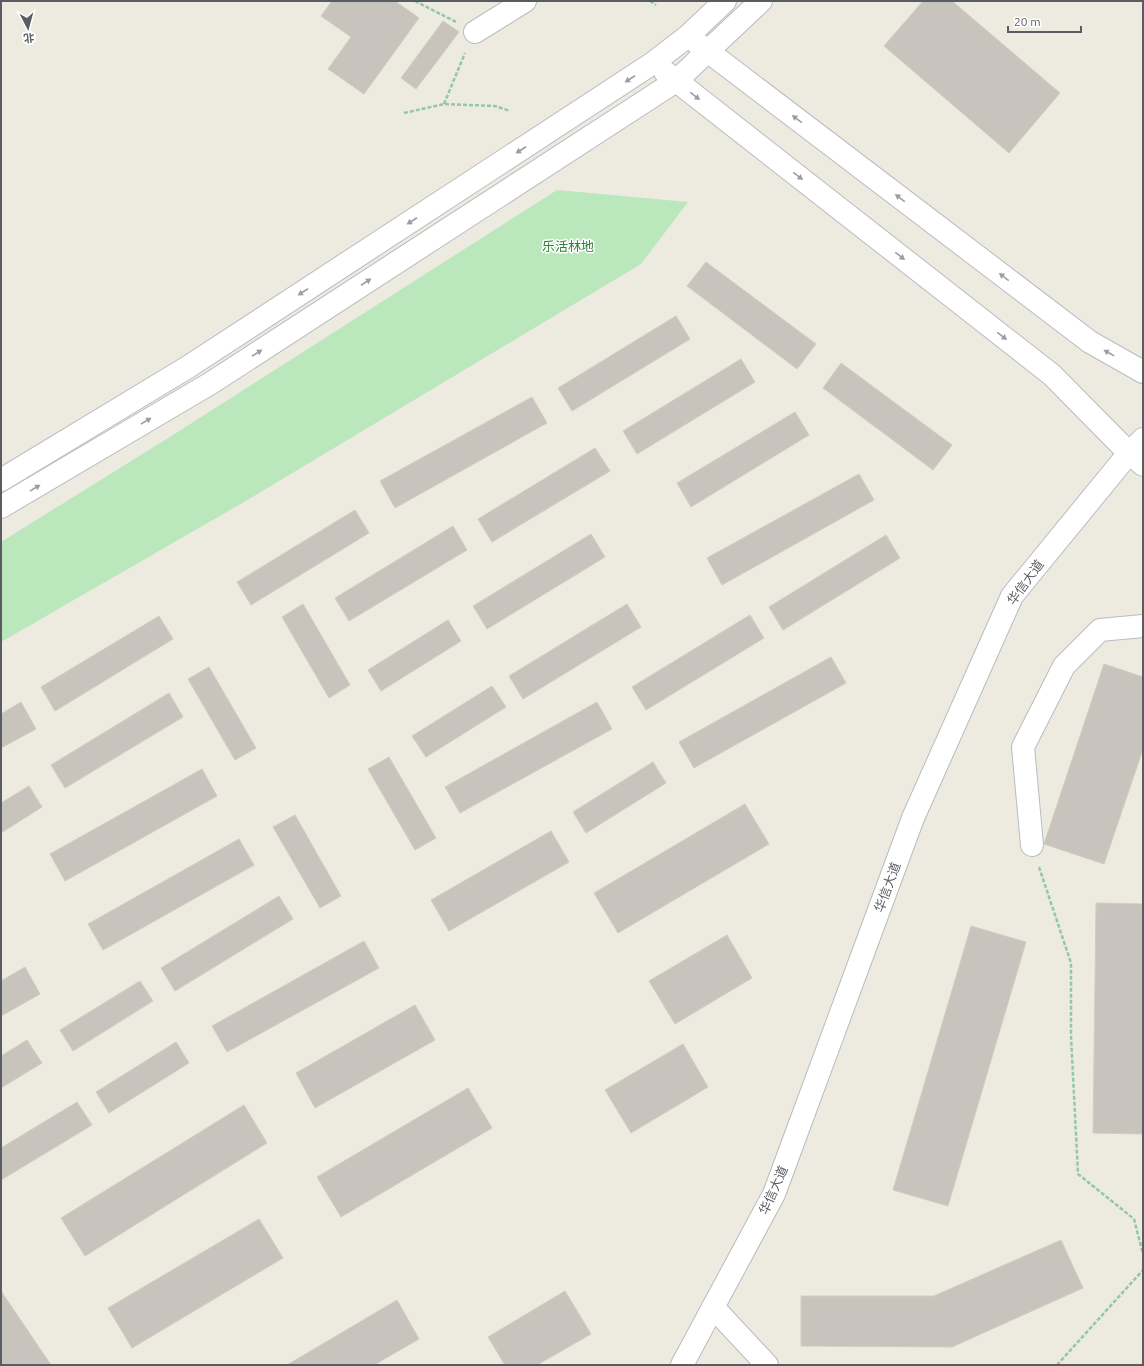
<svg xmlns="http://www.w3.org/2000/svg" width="1144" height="1366" viewBox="0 0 1144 1366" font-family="Ubuntu,'Noto Sans SC',sans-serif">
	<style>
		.green { fill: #bae7bc }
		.building { fill: #c8c4bd; stroke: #d2ccbe }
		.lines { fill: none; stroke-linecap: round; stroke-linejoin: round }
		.minor-casing { stroke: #b8bbc0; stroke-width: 24 }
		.path { stroke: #93c8a3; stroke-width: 2.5; stroke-dasharray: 4 2; stroke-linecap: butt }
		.minor { stroke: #fff; stroke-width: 22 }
		.oneway { fill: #9b9ea1 }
		.labels { text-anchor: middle; stroke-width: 3; stroke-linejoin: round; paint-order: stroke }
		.park-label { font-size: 13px; fill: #2e8435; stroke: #fff }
		.street-label { font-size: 13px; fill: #595d62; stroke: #fff }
	</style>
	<rect width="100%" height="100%" fill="#edebe0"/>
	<polygon class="green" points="557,190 688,202 641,264 244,502 1,642 1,542 173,435"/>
	<g class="building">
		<polygon points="332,1 395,1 419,18 364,94 328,69 351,37 321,16"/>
		<polygon points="923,1 952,1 1060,93 1009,153 884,46"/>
		<polygon points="443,21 459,32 416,89 401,78"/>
		<polygon points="706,262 816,344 797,369 687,286"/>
		<polygon points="676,316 690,339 572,411 558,388"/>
		<polygon points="741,359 755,382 637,454 623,431"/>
		<polygon points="841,363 952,445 933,470 823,388"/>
		<polygon points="532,397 547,423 395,508 380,481"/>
		<polygon points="795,412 809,435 691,507 677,483"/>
		<polygon points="595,448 610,471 492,542 478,519"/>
		<polygon points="859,474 874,500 722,585 707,558"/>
		<polygon points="355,510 369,533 251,605 237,582"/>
		<polygon points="453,526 467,550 349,621 335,598"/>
		<polygon points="591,534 605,557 487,629 473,606"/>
		<polygon points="886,535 900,558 783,630 769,607"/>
		<polygon points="303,604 350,685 329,698 282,617"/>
		<polygon points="627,604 641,627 523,699 509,676"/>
		<polygon points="750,615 764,638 646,710 632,687"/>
		<polygon points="159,616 173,639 55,711 41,687"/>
		<polygon points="448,620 461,641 381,691 368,670"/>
		<polygon points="831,657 846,683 694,768 679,742"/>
		<polygon points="1104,664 1143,677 1143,749 1104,864 1044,844"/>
		<polygon points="209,667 256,748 235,760 188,679"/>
		<polygon points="492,686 506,707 426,757 412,736"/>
		<polygon points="169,693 183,717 65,788 51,765"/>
		<polygon points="21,702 36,729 1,748 1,714"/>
		<polygon points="597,702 612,729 460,813 445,787"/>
		<polygon points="389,757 436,838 415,850 368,769"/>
		<polygon points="653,762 666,783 586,833 573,812"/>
		<polygon points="202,769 217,796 65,881 50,854"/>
		<polygon points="29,786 42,807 1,833 1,803"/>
		<polygon points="745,804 769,844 618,933 594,893"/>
		<polygon points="295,815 341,896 320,908 273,827"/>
		<polygon points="551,831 569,862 449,931 431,900"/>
		<polygon points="239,839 254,865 103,950 88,924"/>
		<polygon points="279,896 293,919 175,991 161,968"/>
		<polygon points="1096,903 1143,904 1143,1134 1093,1133"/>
		<polygon points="971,926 1026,942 948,1206 893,1190"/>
		<polygon points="727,935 752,978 675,1024 649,981"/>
		<polygon points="364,941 379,968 227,1052 212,1026"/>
		<polygon points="25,967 40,994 1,1016 1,981"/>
		<polygon points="140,981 153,1001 73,1051 60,1030"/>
		<polygon points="415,1005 435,1040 315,1108 296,1073"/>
		<polygon points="27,1040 42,1063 1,1088 1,1056"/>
		<polygon points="176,1042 189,1063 109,1113 96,1092"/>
		<polygon points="683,1044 708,1087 631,1133 605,1090"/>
		<polygon points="468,1088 492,1128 341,1217 317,1177"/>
		<polygon points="77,1102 92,1125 1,1180 1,1148"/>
		<polygon points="244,1105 267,1143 85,1256 61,1218"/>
		<polygon points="259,1219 283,1258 132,1348 108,1308"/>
		<polygon points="1061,1240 1083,1288 952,1347 801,1346 801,1296 934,1296"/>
		<polygon points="1,1291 51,1365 1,1365"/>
		<polygon points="565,1291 591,1334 537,1365 505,1365 488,1337"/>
		<polygon points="397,1300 419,1339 374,1365 287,1365"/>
	</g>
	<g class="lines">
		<defs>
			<g id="minor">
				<polyline points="475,32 525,1"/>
				<polyline points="697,43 1090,342 1143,372"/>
				<polyline points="665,72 1052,375 1129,453 1143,465"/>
				<polyline points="1,480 188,367 653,63 688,36 725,1"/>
				<polyline points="1,507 211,383 676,81 761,1"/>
				<polyline points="1032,845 1023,747 1064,666 1100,630 1143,626"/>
				<polyline points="713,1307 767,1365"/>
				<polyline points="682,1365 774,1194 913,818 1012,596 1129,453 1143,439"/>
			</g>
		</defs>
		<use href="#minor" class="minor-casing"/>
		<g class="path">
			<polyline points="415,1 456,22"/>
			<polyline points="650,1 656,5"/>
			<polyline points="444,104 465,53"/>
			<polyline points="404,113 444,104 495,106 510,111"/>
			<polyline points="1039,867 1071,963 1071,1036 1078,1174 1134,1219 1143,1254"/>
			<polyline points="1057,1365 1143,1270"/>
		</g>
		<use href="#minor" class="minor"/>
	</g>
	<defs><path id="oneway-solid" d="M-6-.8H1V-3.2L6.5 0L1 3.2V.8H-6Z"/></defs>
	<g class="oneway">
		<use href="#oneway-solid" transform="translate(630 79) rotate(147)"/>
		<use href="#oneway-solid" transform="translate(695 96) rotate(38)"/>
		<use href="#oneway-solid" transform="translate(797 119) rotate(-143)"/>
		<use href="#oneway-solid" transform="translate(521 150) rotate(147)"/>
		<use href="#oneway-solid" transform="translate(798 176) rotate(38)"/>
		<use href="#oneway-solid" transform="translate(900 198) rotate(-143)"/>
		<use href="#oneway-solid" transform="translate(412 221) rotate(147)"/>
		<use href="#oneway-solid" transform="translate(900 256) rotate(38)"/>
		<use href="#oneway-solid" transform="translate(1004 277) rotate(-143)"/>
		<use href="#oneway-solid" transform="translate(366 282) rotate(-33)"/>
		<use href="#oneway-solid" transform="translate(303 292) rotate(147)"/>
		<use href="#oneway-solid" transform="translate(1002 336) rotate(38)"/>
		<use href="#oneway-solid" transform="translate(257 353) rotate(-33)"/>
		<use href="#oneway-solid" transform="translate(1109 353) rotate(-151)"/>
		<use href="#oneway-solid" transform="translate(146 421) rotate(-31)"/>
		<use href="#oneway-solid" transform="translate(35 488) rotate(-31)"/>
	</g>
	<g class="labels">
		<g class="park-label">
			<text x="568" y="251">乐活林地</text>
		</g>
		<g class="street-label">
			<text transform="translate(1025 582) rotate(-54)" y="5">华信大道</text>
			<text transform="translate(887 887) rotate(-70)" y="5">华信大道</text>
			<text transform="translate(773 1190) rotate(-66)" y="5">华信大道</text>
		</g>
	</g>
	<rect width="1144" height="1366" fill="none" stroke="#595d62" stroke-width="4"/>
	<g transform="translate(28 28) rotate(174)" stroke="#ffffff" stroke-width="3" paint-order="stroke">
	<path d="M0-3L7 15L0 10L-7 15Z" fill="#595d62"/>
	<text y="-6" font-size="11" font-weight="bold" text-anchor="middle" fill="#595d62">北</text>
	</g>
	<path d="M1008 26v6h73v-6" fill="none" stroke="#595d62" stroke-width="2"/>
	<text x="1014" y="26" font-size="12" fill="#595d62" stroke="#ffffff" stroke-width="3" paint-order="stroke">20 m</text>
</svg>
